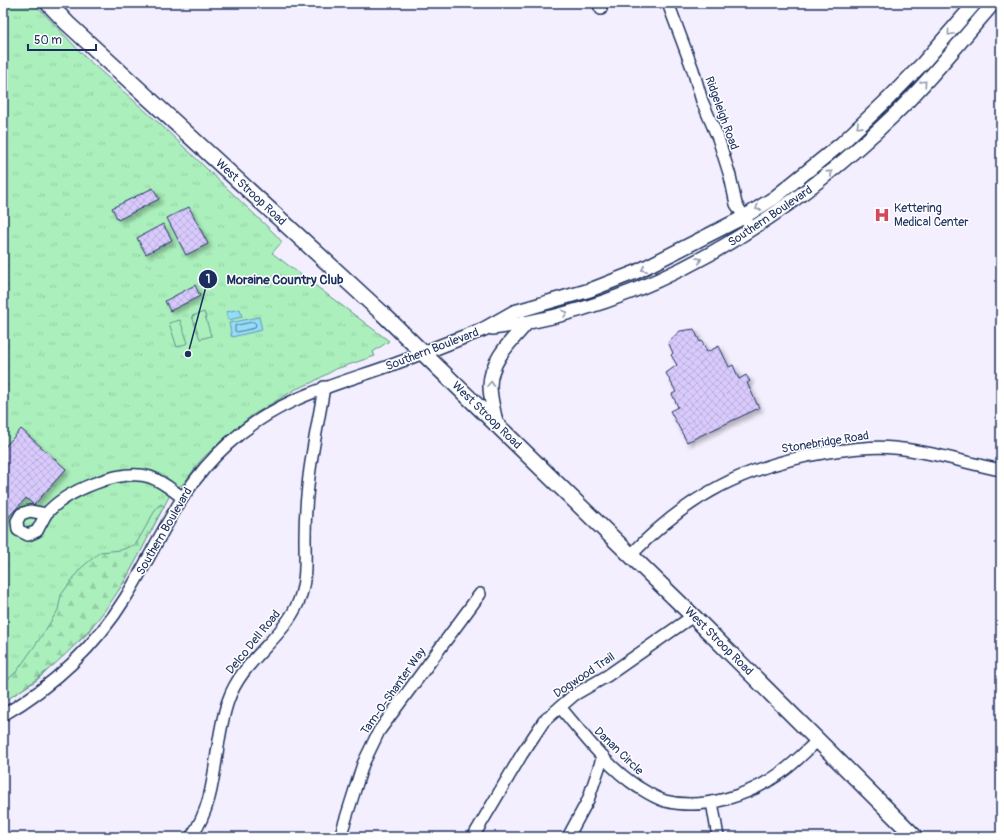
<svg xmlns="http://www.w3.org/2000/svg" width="1004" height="840" viewBox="0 0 1004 840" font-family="Pangolin,sans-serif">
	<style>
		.grass { fill: url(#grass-tufts); stroke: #63908d }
		.forest { fill: url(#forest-firs); stroke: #63908d }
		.garden { fill: #abf0bc; stroke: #63908d }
		.water { fill: #95ddf7; stroke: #6497ba }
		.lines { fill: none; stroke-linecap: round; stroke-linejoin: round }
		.shore { stroke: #4c759b; stroke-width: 1 }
		.building { fill: url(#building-cross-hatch); stroke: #1b2f5e; filter: url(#shadow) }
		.minor-casing { stroke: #1b2f5e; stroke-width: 14 }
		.tertiary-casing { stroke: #1b2f5e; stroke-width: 16 }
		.secondary-casing { stroke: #1b2f5e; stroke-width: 18 }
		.minor { stroke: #fff; stroke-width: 11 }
		.tertiary { stroke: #fff; stroke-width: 13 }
		.secondary { stroke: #fff; stroke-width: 15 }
		.oneway { stroke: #8d97ae }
		.labels { text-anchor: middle; stroke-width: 3; stroke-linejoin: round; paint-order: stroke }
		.street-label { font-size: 12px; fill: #1b2f5e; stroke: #fff }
		.poi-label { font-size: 12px; fill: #1b2f5e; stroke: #fff; text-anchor: start }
		.leader { fill: none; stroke: #1b2f5e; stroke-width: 1.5 }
		.callout-dot { fill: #1b2f5e; stroke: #fff; stroke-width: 1.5 }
		.mark-label { font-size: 12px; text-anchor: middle; font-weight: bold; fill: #fff }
		.callout-label { font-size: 13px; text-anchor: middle; font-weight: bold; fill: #1b2f5e; stroke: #fff; stroke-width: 3; stroke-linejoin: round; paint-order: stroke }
	</style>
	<defs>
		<pattern id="grass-tufts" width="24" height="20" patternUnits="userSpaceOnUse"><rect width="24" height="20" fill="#abf0bc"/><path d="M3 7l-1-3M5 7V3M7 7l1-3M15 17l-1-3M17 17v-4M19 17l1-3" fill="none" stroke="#93cea4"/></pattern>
		<pattern id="forest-firs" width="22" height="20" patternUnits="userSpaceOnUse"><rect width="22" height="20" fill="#abf0bc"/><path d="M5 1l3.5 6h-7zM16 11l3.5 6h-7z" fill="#93cea4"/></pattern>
		<pattern id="building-cross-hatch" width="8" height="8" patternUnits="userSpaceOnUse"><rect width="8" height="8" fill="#d9cafc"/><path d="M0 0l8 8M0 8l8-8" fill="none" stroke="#baaeda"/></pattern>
		<filter id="shadow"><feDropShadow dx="3.5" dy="3.5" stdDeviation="2" flood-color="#0004"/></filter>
	</defs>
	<rect width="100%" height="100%" fill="#f4effe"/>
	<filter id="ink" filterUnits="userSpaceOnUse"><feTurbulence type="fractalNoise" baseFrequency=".025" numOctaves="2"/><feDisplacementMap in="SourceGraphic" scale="8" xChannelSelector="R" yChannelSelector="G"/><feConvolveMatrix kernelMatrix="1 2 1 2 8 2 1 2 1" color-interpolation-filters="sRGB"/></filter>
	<g filter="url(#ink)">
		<polygon class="grass" points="3,3 34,3 86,58 161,125 275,234 282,242 272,253 389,341 373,352 375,356 336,369 311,383 296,389 251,416 222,440 201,460 185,482 171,493 125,581 86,635 37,680 3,702"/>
		<path class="forest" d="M161 504 164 506C152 528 142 551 129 573 99 627 55 670 3 702V684L17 671 43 634 58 610 61 595 80 569 100 552 121 550 136 544 157 507Z"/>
		<g class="garden">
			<polygon points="204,312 211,336 200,339 192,316"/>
			<polygon points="180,320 188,343 177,347 169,323"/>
		</g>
		<g class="water">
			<polygon points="240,309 242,317 228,320 226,312"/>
			<polygon points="259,317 262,330 232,337 229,323"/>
		</g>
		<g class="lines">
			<polygon class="shore" points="254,322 256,324 255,328 237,332 235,331 235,326"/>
		</g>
		<g class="building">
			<polygon points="153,188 159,199 118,220 112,208"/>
			<polygon points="189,207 208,244 186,255 167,218"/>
			<polygon points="163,224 172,240 146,254 137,238"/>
			<polygon points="195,285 200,296 170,311 165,301"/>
			<polygon points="694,329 700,342 702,341 707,352 719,346 729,367 733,365 739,379 746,375 750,381 747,383 759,408 687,442 670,411 678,407 672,394 676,392 666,373 677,365 671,355 673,353 668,342 680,331"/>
			<polygon points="21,429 66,469 34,505 26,498 3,523 3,449"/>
		</g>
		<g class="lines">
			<defs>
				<g id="minor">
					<polyline points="598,3 601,9"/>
					<polyline points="668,3 693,70 702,101 718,138 730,176 736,204 748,223"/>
					<polygon points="30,511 46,514 37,531 28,535 18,530 17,521 21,514"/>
					<path d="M46 514C66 491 120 468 150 477 162 481 172 490 182 497"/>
					<path d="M631 555C688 495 747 465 828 452 850 449 872 446 894 448 931 451 965 463 1001 470"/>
					<path d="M560 707C583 734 607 767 638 787 646 792 655 798 665 801 703 811 751 795 782 772 795 763 806 751 818 740"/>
					<path d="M3 715C52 687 96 646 126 597 160 542 178 489 228 444 288 389 352 383 423 353"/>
					<polyline points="712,802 718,837"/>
					<path d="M191 837C220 797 212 747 228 701 242 660 281 641 298 603 307 582 305 560 305 538 305 521 306 503 308 486 311 453 319 420 324 387"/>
					<polyline points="340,837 363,764 379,731 480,594"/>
					<polyline points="473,837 522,754 544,721 574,695 607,676 693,616"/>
					<polyline points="568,837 588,800 603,756"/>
				</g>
				<g id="tertiary">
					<path d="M492 328C646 309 784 221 893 116 930 81 960 41 994 3"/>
					<polyline points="423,353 484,329 514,312 590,290 636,272 744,217 774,198 842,143 888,99 923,63 975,3"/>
					<path d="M496 423C494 411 490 398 490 386 490 361 511 341 527 323"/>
				</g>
				<polyline id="secondary" points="48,3 67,23 383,314 693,616 915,837"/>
			</defs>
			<use href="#minor" class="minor-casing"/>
			<use href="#tertiary" class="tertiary-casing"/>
			<use href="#secondary" class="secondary-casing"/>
			<use href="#minor" class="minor"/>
			<use href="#tertiary" class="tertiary"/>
			<use href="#secondary" class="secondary"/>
		</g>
		<defs><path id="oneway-chevron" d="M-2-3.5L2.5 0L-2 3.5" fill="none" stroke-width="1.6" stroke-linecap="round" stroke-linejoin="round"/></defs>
		<g class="oneway">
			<use href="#oneway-chevron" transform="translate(950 33) rotate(130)"/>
			<use href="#oneway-chevron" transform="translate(924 83) rotate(-47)"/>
			<use href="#oneway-chevron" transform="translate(859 126) rotate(136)"/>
			<use href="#oneway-chevron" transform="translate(830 173) rotate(-40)"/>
			<use href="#oneway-chevron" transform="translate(758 208) rotate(148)"/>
			<use href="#oneway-chevron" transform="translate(699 260) rotate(-28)"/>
			<use href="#oneway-chevron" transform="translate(644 269) rotate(154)"/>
			<use href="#oneway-chevron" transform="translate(565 313) rotate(-16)"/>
			<use href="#oneway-chevron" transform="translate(491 384) rotate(-87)"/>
		</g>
	</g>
	<defs>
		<symbol id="hospital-bare" viewBox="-9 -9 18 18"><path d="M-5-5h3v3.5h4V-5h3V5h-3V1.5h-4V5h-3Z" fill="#d1495b" stroke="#fff" stroke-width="2.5" paint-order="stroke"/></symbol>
	</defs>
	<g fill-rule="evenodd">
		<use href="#hospital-bare" x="871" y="204" width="22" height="22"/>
	</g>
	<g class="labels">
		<g class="street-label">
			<text transform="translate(722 113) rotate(70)" y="4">Ridgeleigh Road</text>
			<text transform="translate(251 192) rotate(43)" y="4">West Stroop Road</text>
			<text transform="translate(770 216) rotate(-34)" y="4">Southern Boulevard</text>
			<text transform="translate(432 349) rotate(-21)" y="4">Southern Boulevard</text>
			<text transform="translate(487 415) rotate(44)" y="4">West Stroop Road</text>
			<text transform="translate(825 442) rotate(-9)" y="4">Stonebridge Road</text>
			<text transform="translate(164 531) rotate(-60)" y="4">Southern Boulevard</text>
			<text transform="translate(719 641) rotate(45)" y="4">West Stroop Road</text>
			<text transform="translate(253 642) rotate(-51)" y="4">Delco Dell Road</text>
			<text transform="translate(584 675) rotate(-34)" y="4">Dogwood Trail</text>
			<text transform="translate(393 691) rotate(-55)" y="4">Tam-O-Shanter Way</text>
			<text transform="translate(619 751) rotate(44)" y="4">Danan Circle</text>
		</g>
		<g class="poi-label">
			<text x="894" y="212">Kettering<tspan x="894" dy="14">Medical Center</tspan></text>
		</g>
	</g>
	<path class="leader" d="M188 354L208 279"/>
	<g class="callout-dot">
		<circle cx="188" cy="354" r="4"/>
		<circle cx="208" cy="279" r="10"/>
	</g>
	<g class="mark-label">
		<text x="208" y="283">1</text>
	</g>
	<g class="callout-label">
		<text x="285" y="284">Moraine Country Club</text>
	</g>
	<rect width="1004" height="840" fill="none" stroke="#fff" stroke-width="16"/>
	<rect x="8" y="8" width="988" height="824" fill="none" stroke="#1b2f5e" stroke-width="1.5" filter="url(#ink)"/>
	<path d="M28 44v6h68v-6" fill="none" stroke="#1b2f5e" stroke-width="2"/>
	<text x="34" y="44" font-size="12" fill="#1b2f5e" stroke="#ffffff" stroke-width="3" paint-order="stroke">50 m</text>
</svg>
